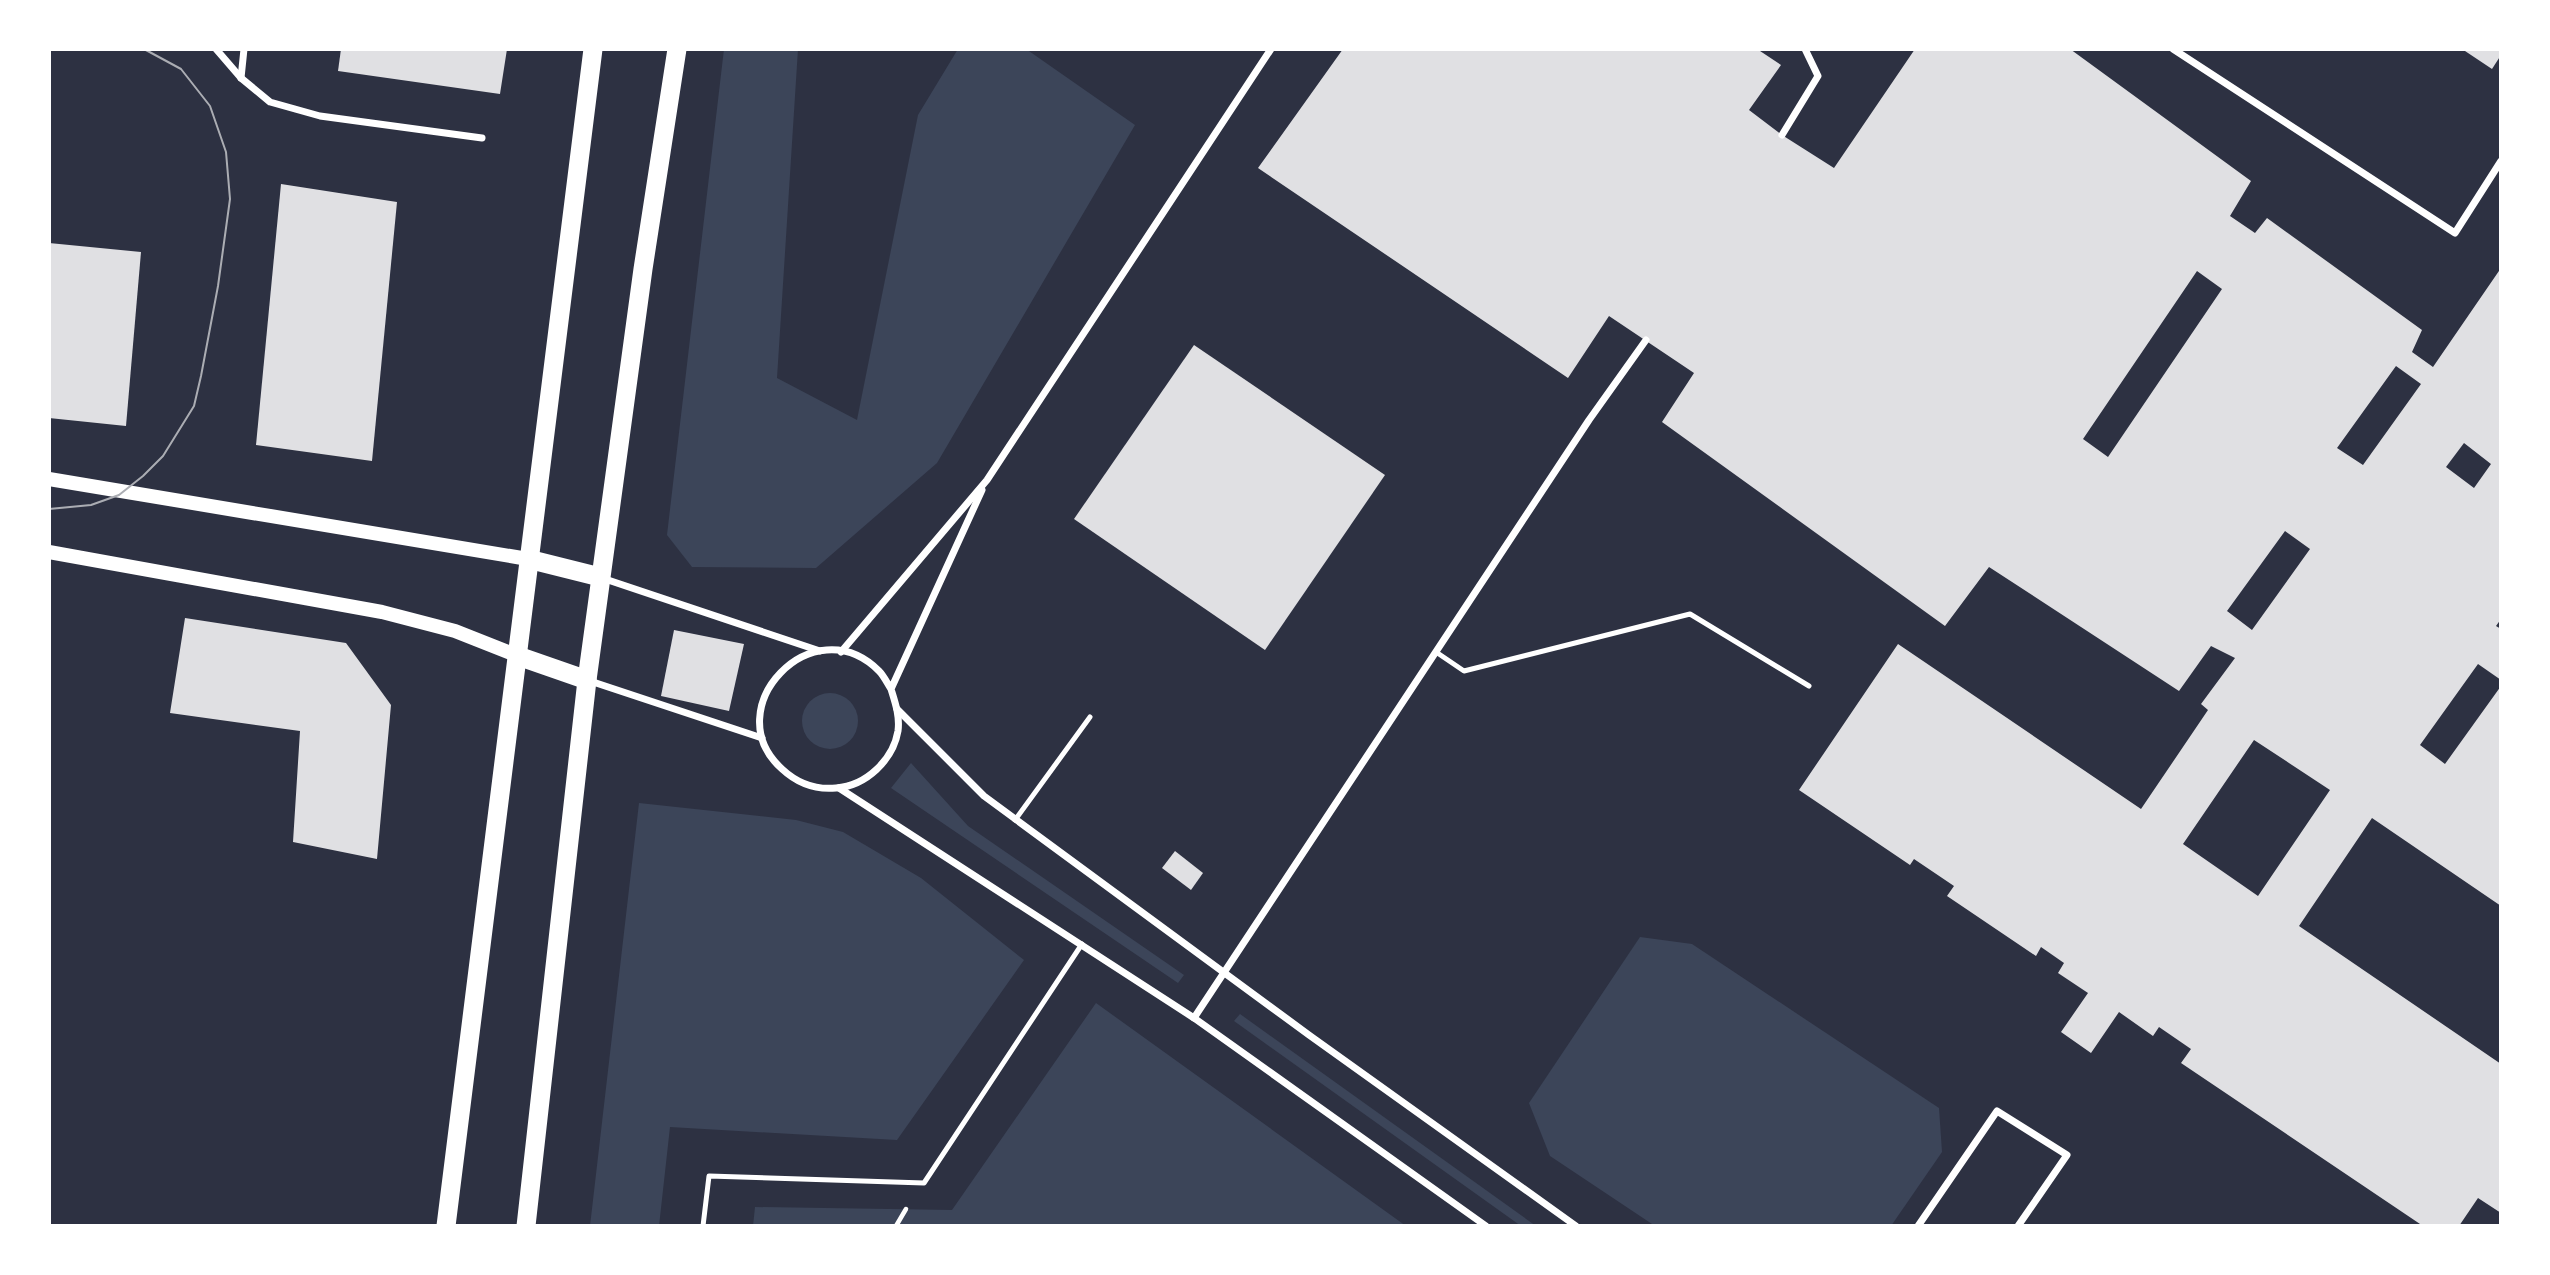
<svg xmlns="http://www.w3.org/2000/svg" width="2550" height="1275" viewBox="0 0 2550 1275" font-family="Ubuntu,sans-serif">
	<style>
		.green { fill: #3c4559 }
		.building { fill: #e0e0e3; fill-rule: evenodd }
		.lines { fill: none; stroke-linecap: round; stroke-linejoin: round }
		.path { stroke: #fff; stroke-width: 4.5 }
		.service { stroke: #fff; stroke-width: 5 }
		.minor { stroke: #fff; stroke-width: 7 }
		.secondary { stroke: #fff; stroke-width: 14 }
		.trunk { stroke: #fff; stroke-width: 19 }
		.tram { stroke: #abadb3; stroke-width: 2 }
	</style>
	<rect width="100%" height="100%" fill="#2d3142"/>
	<g class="green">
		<polygon points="724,49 798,49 777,378 857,420 918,115 958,49 1026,49 1135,125 937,463 816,568 692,567 667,535"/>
		<circle cx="830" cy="721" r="28"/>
		<polygon points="911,763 968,826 1184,975 1178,983 891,788"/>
		<polygon points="639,803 796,820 843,832 921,878 1024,960 897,1140 670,1127 659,1226 590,1226"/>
		<polygon points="1640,937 1692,944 1939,1108 1942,1152 1891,1226 1655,1226 1550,1156 1529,1103"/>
		<polygon points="1096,1003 1406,1226 753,1226 755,1207 952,1210"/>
		<polygon points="1240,1014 1536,1226 1521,1226 1234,1021"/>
	</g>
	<g class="building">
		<polygon points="341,49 507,49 500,94 338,71"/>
		<path d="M1343 49H1757L1781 65 1749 110 1782 135 1834 168 1915 49H2070L2251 181 2230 216 2255 233 2267 218 2422 330 2412 352 2433 367 2501 268V619L2496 626 2501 629V680L2478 664 2420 745 2445 764 2501 686V906L2372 818 2299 926 2501 1064V1213L2478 1198 2459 1226H2423L2181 1063 2191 1049 2159 1027 2153 1036 2119 1012 2091 1053 2061 1032 2088 993 2058 973 2064 963 2041 947 2036 956 1947 896 1954 886 1914 859 1910 865 1799 790 1898 644 2141 809 2208 710 2201 704 2235 658 2211 646 2179 691 1989 567 1945 626 1662 422 1694 373 1609 316 1568 378 1258 168ZM2197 271 2222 289 2108 457 2083 439ZM2396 366 2421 384 2363 465 2337 448ZM2464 443 2491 464 2474 488 2446 467ZM2285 531 2310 549 2252 630 2227 611ZM2254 740 2330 790 2258 896 2183 844Z"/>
		<polygon points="2462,49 2501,49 2501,55 2492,69"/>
		<polygon points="281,184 397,202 372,461 256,445"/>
		<polygon points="49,243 141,252 126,426 49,418"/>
		<polygon points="1194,345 1385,475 1265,650 1074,519"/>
		<polygon points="185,618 346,643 391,705 377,859 293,842 300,731 170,713"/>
		<polygon points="674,630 744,644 729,711 661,696"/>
		<polygon points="1175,851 1203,873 1191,890 1162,868"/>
	</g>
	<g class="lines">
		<polyline class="path" points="896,1226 906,1209"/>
		<g class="service">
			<polyline points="1436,652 1464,671 1690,614 1809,686"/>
			<polyline points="1015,820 1090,717"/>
			<polyline points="703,1226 709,1176 924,1183 1082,944"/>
		</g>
		<g class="minor">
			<polyline points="216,49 241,78 270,102 320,116 482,138"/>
			<polyline points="2173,49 2455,233 2501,161"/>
			<polyline points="241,78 244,49"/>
			<polyline points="1782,135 1818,76 1805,49"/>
			<polyline points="602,578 820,651"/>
			<polyline points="841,652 987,480 1271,49"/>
			<polyline points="587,680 762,738"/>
			<path d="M891 689C887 683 884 676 879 671 813 605 715 709 782 769 797 783 815 790 836 788 866 786 893 760 898 731 900 716 895 702 891 689L982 490"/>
			<polyline points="897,709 984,796 1309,1035 1576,1226"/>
			<polyline points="839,788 1194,1018 1486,1226"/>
			<polyline points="1194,1018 1589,420 1646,340"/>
			<polyline points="1918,1226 1997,1111 2067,1155 2018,1226"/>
		</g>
		<g class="secondary">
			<polyline points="49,479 528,559"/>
			<polyline points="49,552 382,612 455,631 518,656"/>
		</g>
		<g class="trunk">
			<polyline points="528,559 600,577"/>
			<polyline points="518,656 587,680"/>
			<polyline points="446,1226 593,49"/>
			<polyline points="526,1226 587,680 643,269 677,49"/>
		</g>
		<polyline class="tram" points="49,509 91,505 119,495 143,476 163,456 194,406 201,376 218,286 230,199 226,152 210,106 181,69 144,49"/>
	</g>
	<rect width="2550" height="1275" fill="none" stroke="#ffffff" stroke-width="102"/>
</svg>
